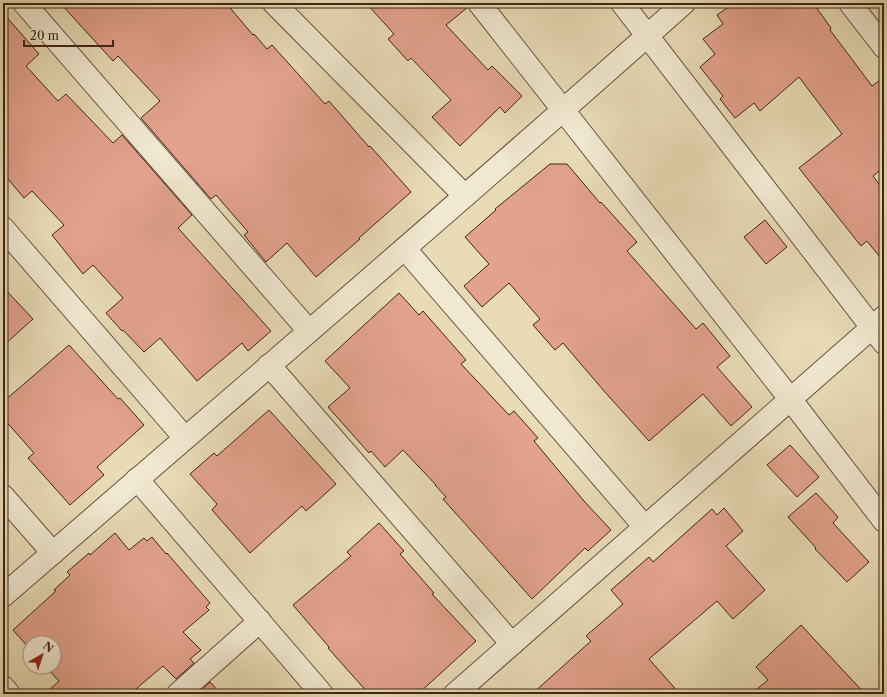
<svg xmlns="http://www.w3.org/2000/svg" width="887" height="697" viewBox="0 0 887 697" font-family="'Libre Caslon Text',serif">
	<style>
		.building { fill: #e2a28d; stroke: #402417 }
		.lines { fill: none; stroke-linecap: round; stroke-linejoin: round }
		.minor-casing { stroke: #6a523f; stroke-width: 24 }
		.minor { stroke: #f0e8d0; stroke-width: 22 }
	</style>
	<rect width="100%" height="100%" fill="#e8dbb6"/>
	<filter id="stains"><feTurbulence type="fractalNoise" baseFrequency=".005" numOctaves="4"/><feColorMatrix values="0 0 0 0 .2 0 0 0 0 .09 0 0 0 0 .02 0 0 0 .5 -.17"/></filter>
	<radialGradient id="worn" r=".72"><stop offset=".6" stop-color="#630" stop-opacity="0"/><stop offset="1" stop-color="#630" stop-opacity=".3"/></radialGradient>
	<g class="building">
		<polygon points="60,3 226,3 253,35 254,34 267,49 272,45 325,104 329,101 369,147 370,146 411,192 359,238 360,239 316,277 287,243 266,262 244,235 248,232 216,195 211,199 141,118 160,101 118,56 113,61"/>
		<polygon points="366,3 467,3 468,7 446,25 488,70 492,66 522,96 505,113 500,107 460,146 432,117 451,100 411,58 408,61 388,39 394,34"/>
		<polygon points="734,3 813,3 831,28 830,30 872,86 884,77 884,167 873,176 884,191 884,262 867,241 861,246 799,168 842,134 799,77 760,111 754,103 735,118 720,99 723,96 700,67 715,54 703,39 723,24 717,15"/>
		<polygon points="3,13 39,54 26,66 58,101 66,94 113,143 122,135 192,215 178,228 271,331 248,351 242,343 197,381 160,338 144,352 123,330 122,331 106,313 123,298 93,265 83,274 52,235 64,225 32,191 24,198 3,173"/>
		<polygon points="550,164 567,164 600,203 601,202 637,242 627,251 696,329 703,323 730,356 717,367 752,407 731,426 703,394 649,441 604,391 563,343 555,350 533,325 540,319 509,283 482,307 464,286 489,264 465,237 496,210 495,209"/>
		<polygon points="765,220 787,247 766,264 744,237"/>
		<polygon points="3,287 33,319 3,346"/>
		<polygon points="399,293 419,315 423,311 466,360 461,364 509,415 514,411 538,438 534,441 584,501 611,530 588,551 585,548 532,599 443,499 446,497 435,485 436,485 403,450 385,467 371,451 369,453 328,407 350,388 325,361"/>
		<polygon points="69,345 118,399 120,398 144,425 97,467 104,475 70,505 28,458 34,453 3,418 3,402"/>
		<polygon points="269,410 336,484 306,511 302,506 250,553 212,510 217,504 190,474 214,453 217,456"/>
		<polygon points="790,445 819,477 797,497 767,465"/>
		<polygon points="816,493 838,517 833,523 869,562 847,582 815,549 816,548 788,517"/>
		<polygon points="724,508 743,531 726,546 765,590 733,619 717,601 649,659 680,694 532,694 591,641 586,636 623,604 611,590 649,557 653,562 712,509 717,515"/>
		<polygon points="379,523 404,551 400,554 434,593 432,594 476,641 418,694 369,694 328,648 329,647 293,605 351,556 347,552"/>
		<polygon points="115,533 129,550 144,538 147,541 152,537 166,554 167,553 210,603 206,607 209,610 183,632 201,650 190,659 194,663 176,679 163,666 130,694 45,694 59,681 46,667 54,667 54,643 30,643 30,649 13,630 56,591 54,590 70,575 67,572 89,553 90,555"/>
		<polygon points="801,625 865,694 751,694 768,680 756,667"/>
		<polygon points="210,682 221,694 197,694"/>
	</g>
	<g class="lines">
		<defs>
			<g id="minor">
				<polyline points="24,3 309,331"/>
				<polyline points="274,3 465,196"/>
				<polyline points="479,3 791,400 884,521"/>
				<polyline points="622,3 884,343"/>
				<polyline points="850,3 884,47"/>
				<polyline points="3,228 185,438"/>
				<polyline points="405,249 645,527"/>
				<polyline points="269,365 512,644"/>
				<polyline points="137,479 322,694"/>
				<polyline points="3,496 53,553"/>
				<path d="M3 596C230 399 459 204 684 3"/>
				<polyline points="3,687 9,694"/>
				<polyline points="178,694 260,621"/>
				<polyline points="455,694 884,317"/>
			</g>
		</defs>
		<use href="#minor" class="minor-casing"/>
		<use href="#minor" class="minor"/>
	</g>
	<rect width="887" height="697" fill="none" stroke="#e8dbb6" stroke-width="16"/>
	<rect x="4" y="4" width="879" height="689" fill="none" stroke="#402417" stroke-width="2"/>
	<rect x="8" y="8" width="871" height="681" fill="none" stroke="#402417"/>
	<g transform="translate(42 655) rotate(39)"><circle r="19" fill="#f0e8d0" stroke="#aa9a86"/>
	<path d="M0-3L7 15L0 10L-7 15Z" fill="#8f2418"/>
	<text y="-6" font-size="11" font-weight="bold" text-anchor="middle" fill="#402417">N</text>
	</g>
	<path d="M24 40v6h89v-6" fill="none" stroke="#402417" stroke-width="2"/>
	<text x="30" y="40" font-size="12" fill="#402417" stroke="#f0e8d0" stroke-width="3" paint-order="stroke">20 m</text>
	<rect width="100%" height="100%" filter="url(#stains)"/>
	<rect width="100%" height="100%" fill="url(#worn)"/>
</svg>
